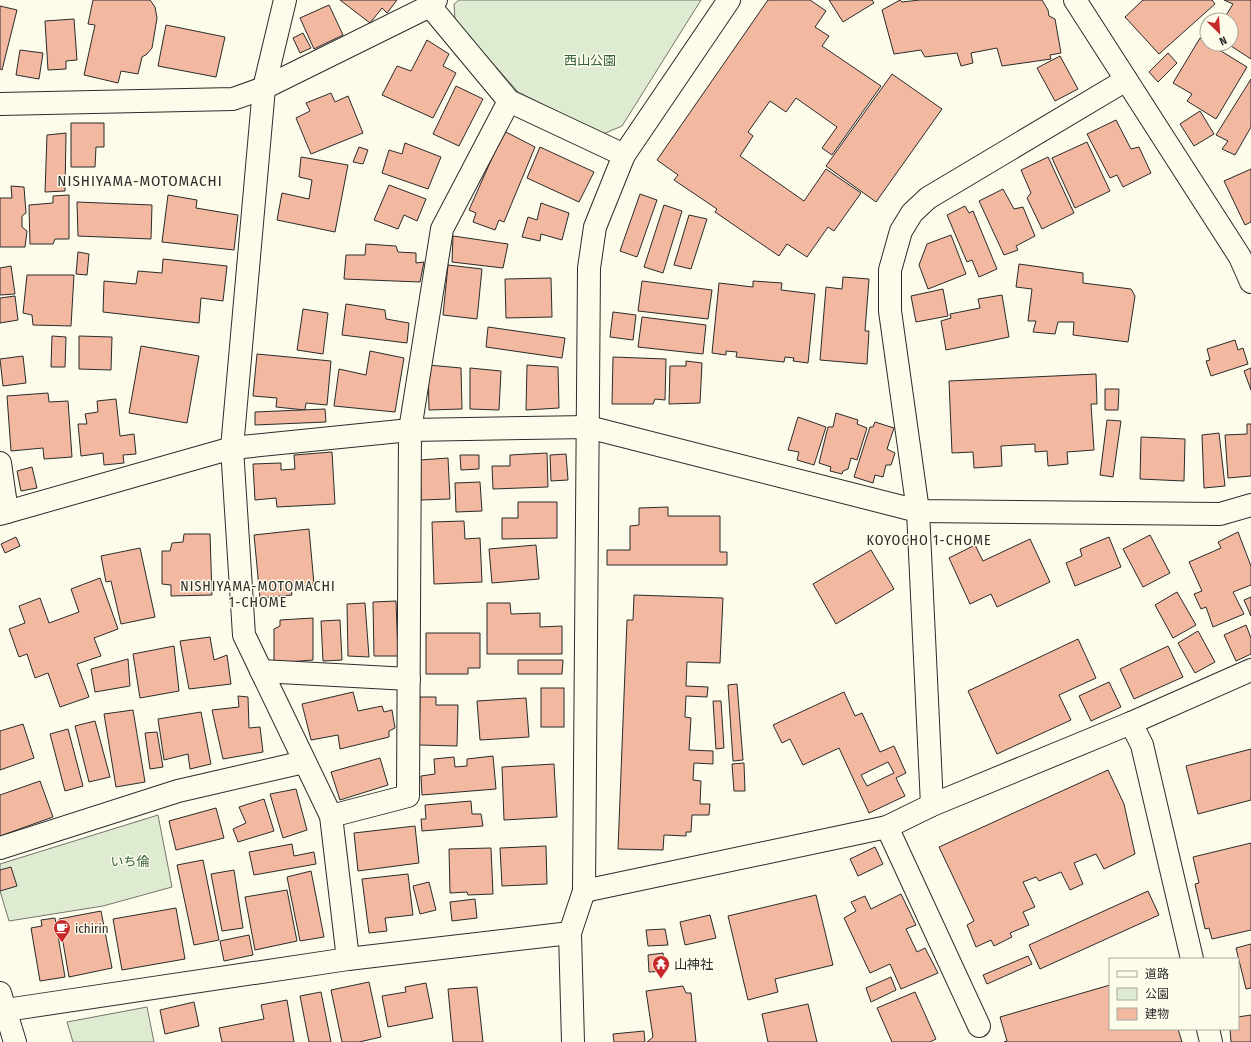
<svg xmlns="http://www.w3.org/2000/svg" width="1251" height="1042" viewBox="0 0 1251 1042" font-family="'Fira Sans Condensed','Noto Sans JP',sans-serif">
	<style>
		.green { fill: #deebd1; stroke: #74746e }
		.building { fill: #f2b8a0; stroke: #2b2b2b; fill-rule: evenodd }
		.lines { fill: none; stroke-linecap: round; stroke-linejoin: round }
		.minor-casing { stroke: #2b2b2b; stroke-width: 24 }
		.minor { stroke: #fdfbea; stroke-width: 22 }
		.labels { text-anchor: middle; stroke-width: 3; stroke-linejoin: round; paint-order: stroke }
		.park-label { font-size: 13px; fill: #34623c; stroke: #fdfbea }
		.poi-label { font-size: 13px; fill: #2b2b2b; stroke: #fdfbea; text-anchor: start }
		.neighbourhood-label { font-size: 14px; letter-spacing: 1px; fill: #2b2b2b; stroke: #fdfbea }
		.quarter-label { font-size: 15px; letter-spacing: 1px; fill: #2b2b2b; stroke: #fdfbea }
	</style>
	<rect width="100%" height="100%" fill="#fdfbea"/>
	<g class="green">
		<polygon points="459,0 701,0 622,126 603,134 518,92 455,20 454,4"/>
		<polygon points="158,815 172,887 103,906 9,921 0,891 0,864"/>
		<polygon points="147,1007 154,1042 73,1042 67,1022"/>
	</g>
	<g class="building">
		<polygon points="93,0 150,0 155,7 157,18 152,48 147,54 142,57 138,74 121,71 118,83 84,75 95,25 88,24"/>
		<polygon points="340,0 397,0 387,13 382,8 370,23"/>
		<polygon points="768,0 810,0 826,11 815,27 829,36 822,46 881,86 832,155 822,148 837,127 796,98 786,112 770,101 748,132 753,136 740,156 804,201 826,169 861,193 834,231 828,227 807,257 787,244 779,256 715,212 717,209 674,180 678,175 657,160"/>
		<polygon points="829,0 872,0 874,3 843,22"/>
		<polygon points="900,0 902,2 920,0 1042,0 1048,10 1049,16 1055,19 1061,53 1050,55 1051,59 1002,66 997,48 971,53 973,63 961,66 957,53 925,57 921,50 894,54 882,10"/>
		<polygon points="1143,0 1212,0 1215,4 1159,54 1125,17"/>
		<polygon points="1224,0 1251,0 1251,59 1231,46 1234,40 1231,38 1231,27 1235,22 1225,17 1233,4"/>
		<polygon points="329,5 343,35 314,49 300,18"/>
		<polygon points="0,6 17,10 2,70 0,69"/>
		<polygon points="74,19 77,60 66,61 66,69 48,70 45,21"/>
		<polygon points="166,25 225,37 216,77 158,66"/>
		<polygon points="303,33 311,48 300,53 293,38"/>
		<polygon points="1200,38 1247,67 1216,119 1187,101 1192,94 1173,83"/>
		<polygon points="427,40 449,54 443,66 456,73 433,118 382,95 397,66 411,71"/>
		<polygon points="20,50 43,53 39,79 16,75"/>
		<polygon points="1168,53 1177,63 1158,82 1149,72"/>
		<polygon points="1060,56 1078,89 1055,101 1037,68"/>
		<polygon points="892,74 942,109 876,202 826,166"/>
		<polygon points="1251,79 1251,127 1235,155 1222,149 1228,141 1216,135"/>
		<polygon points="456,86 483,99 459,146 433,134"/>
		<polygon points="331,93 335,102 348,96 363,133 311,154 296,118 310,111 306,103"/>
		<polygon points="1200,111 1214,134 1194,146 1180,124"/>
		<polygon points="1116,120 1131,149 1139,147 1151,173 1123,187 1117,175 1110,178 1087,134"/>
		<polygon points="71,123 104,123 104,147 96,147 95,167 71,167"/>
		<polygon points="504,131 535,147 504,222 499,220 495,230 473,222 476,213 469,210"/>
		<polygon points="66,133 65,191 45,192 47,135"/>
		<polygon points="1087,142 1110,191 1075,208 1052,158"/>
		<polygon points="405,143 441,157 428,189 382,173 389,150 402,154"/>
		<polygon points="359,147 368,150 363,164 353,162"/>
		<polygon points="540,147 594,172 579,202 527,178"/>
		<polygon points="301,157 348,165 335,232 277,220 282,193 309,199 312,180 299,177"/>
		<polygon points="1048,157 1074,213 1042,229 1027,198 1031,193 1021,170"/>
		<polygon points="1251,169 1251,222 1245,225 1224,181"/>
		<polygon points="389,185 426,199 417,221 404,215 398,229 374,220"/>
		<polygon points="11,186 24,187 26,213 22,216 22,227 27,231 25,247 0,247 0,198 12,198"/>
		<polygon points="1003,189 1014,209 1023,207 1035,236 1016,246 1018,250 1004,255 979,201"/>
		<polygon points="640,194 657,200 637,257 620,251"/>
		<polygon points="69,195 69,239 55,239 53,244 30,244 29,205 53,203 53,196"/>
		<polygon points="168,195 197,200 196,208 238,215 234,250 162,242"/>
		<polygon points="77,202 152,205 151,239 78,236"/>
		<polygon points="541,203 569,213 562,240 541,234 540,241 522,237 528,217 537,220"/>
		<polygon points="664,205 682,211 663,273 644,267"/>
		<polygon points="965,206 969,213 973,211 997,269 979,277 972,260 967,262 947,215"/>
		<polygon points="689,215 707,219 691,269 674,265"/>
		<polygon points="951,235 966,274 928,289 919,265 927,244"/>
		<polygon points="453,236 508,244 503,268 452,262"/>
		<polygon points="366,244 396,246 398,252 416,253 416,263 424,262 420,282 344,279 346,255 365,255"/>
		<polygon points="78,252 89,254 87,275 76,274"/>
		<polygon points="163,259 227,266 223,301 201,298 199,323 103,312 104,281 136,284 138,271 162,273"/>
		<polygon points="1019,264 1083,273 1083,283 1131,289 1135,296 1128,342 1073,335 1074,322 1058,322 1055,334 1033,332 1036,321 1028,321 1032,289 1016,287"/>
		<polygon points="448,265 482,269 477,319 443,315"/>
		<polygon points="11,266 15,294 0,295 0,268"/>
		<polygon points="27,275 74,275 71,326 33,325 32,315 23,313"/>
		<polygon points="843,277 869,279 865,331 869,331 867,364 820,360 826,287 842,289"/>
		<polygon points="551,278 552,317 506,318 505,279"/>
		<polygon points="642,281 712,290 708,319 638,311"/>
		<polygon points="753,281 782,283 781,290 815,294 808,363 793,361 794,358 785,357 784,362 736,357 737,352 726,351 726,355 712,353 719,283 753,287"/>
		<polygon points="943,289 948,316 916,322 911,296"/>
		<polygon points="1002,295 1009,337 946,350 941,321 951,318 950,314 980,308 978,299"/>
		<polygon points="15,296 18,320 0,323 0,298"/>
		<polygon points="346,304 385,310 386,319 409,323 407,343 342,335"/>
		<polygon points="303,309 328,313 323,354 297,350"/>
		<polygon points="613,312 636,315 633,340 610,337"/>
		<polygon points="642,317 706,325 703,354 638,347"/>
		<polygon points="488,327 565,338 562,358 486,347"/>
		<polygon points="52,336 66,337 65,367 51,367"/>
		<polygon points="79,336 112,337 111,370 79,369"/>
		<polygon points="1235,340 1238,350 1243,348 1248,364 1211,376 1206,361 1210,360 1207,349"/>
		<polygon points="141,346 199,356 187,423 129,413"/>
		<polygon points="370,351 404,358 395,412 334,406 339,369 366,375"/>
		<polygon points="257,354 331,361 327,405 306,403 305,410 276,407 277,398 253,396"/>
		<polygon points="23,356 26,383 3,386 0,359"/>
		<polygon points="613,357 666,359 665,400 655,399 653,404 612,404"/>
		<polygon points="686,361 702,363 700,403 669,404 670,366 686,366"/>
		<polygon points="428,365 461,368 462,409 429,410"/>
		<polygon points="527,365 558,367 559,408 526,410"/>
		<polygon points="470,368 501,371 499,410 470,409"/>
		<polygon points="1251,368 1251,390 1244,371"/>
		<polygon points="1096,374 1097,404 1091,404 1094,450 1067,452 1068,464 1048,466 1047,451 1035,452 1035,444 1001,446 1002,466 974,468 973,452 952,453 949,381"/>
		<polygon points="1105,389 1119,389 1118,410 1105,410"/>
		<polygon points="48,393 49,402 68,401 72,457 44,459 43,448 11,451 7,396"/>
		<polygon points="116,399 120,436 134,434 136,454 123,455 124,463 104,465 103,453 81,456 78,424 87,424 85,414 98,412 97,401"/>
		<polygon points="325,409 326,422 255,425 255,412"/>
		<polygon points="836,413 858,420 857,424 867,428 857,460 851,458 848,469 843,471 842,474 830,471 831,467 819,463 828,427 833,427"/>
		<polygon points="798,417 826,427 814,465 797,460 799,452 788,450"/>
		<polygon points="1107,420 1121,421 1113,477 1100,475"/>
		<polygon points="875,422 894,428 887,449 895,453 891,465 886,465 883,477 875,475 873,483 854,477 870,427 873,427"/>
		<polygon points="1247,424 1251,424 1251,476 1228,478 1225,435 1247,434"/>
		<polygon points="1219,433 1225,486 1204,488 1202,435"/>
		<polygon points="1141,437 1185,439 1184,481 1140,479"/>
		<polygon points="332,452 335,504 277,507 276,498 255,500 253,464 281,463 281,470 295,469 294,455"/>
		<polygon points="547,453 548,487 493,489 492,466 510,466 510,455"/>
		<polygon points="566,454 568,480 551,481 550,455"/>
		<polygon points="460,455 479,455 479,469 461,470"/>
		<polygon points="448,458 450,499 421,500 420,460"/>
		<polygon points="32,467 37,488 21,491 17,471"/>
		<polygon points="480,482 482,511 456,512 455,483"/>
		<polygon points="518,502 557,502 557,538 502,539 502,518 518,518"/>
		<polygon points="668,507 668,516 720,516 720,552 727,552 727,565 607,565 607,550 630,550 630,526 639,525 639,508"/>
		<polygon points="464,521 465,539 480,538 482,582 434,584 432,522"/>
		<polygon points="309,529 314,584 291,589 292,595 260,598 254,535"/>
		<polygon points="1238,532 1251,566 1251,585 1233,592 1244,614 1213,627 1206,607 1201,609 1194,594 1202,591 1189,562 1221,548 1218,542"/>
		<polygon points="184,534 210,534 212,595 171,596 171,585 162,584 162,551 170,551 172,543 183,542"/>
		<polygon points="1150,535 1170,573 1143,587 1123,549"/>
		<polygon points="16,537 20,546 5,553 1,544"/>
		<polygon points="1109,537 1121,567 1075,586 1066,563 1082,556 1080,549"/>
		<polygon points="1030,539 1050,582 997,607 991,594 970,604 949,558 975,545 983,561"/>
		<polygon points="536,545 539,579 492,583 489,549"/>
		<polygon points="140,548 155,617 121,624 111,581 106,582 101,556"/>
		<polygon points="871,550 894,589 836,624 813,584"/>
		<polygon points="100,578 118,629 94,638 101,656 77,664 89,697 60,707 48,673 35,678 27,654 19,657 9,629 25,623 19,606 40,598 49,623 79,612 71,589"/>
		<polygon points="1177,592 1196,625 1173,638 1155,605"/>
		<polygon points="634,595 723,598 720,663 687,662 686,686 708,687 707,697 686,696 685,717 691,718 689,750 713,751 713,764 694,763 693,780 701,781 700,804 710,804 709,815 692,815 691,832 686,832 686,836 664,835 663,850 618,849 627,620 633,620"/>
		<polygon points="1251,597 1251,616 1244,600"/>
		<polygon points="396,601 398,656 374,656 373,602"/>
		<polygon points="365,603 369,657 348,656 347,604"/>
		<polygon points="487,603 510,603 511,614 540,613 540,627 562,626 562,654 487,654"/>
		<polygon points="313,618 313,660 274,663 274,629 280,626 280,620"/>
		<polygon points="340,620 342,660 323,661 321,621"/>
		<polygon points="1246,625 1251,638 1251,654 1236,661 1224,635"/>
		<polygon points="1198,631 1215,662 1195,673 1178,643"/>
		<polygon points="426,633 480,633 480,668 468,668 468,674 426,674"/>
		<polygon points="210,637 214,660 227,655 231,684 189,689 180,641"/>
		<polygon points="1078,639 1096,678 1059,695 1071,720 997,754 968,691"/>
		<polygon points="174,646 179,691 140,698 133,654"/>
		<polygon points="1168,646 1183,677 1134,699 1120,669"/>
		<polygon points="128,659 130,686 95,692 91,669"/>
		<polygon points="518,660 563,660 562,674 518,674"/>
		<polygon points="1109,682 1121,707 1091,721 1079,696"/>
		<polygon points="737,684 743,760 733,761 728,685"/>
		<rect x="541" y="688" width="23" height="39"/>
		<polygon points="353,692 358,711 382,706 384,712 392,710 395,728 389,731 389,737 340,749 338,735 311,740 302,704"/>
		<path d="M844 692 855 716 862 713 880 752 894 746 906 773 896 778 905 796 869 813 839 748 803 765 790 739 782 743 773 725ZM888 762 894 773 867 786 861 775Z"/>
		<polygon points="238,696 248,697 249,728 260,727 263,752 223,759 212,710 239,707"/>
		<polygon points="420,697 436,697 436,705 458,705 457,746 419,745"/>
		<polygon points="526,698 529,737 480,740 477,701"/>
		<polygon points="713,701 721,701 724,748 716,749"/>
		<polygon points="133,710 145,782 116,787 104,714"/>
		<polygon points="201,712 211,764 190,769 188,754 164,760 158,719"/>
		<polygon points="95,721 110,777 89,782 75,726"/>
		<polygon points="23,724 34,758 0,770 0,731"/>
		<polygon points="68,729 83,786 65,791 50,734"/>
		<polygon points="157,732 163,767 150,769 145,733"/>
		<polygon points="1251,749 1251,800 1198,814 1186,766"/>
		<polygon points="493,756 496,789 422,795 421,776 435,774 434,759 454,757 455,767 467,766 467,759"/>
		<polygon points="380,758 388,785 340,800 331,772"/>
		<polygon points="744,763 745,791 734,791 732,764"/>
		<polygon points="554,764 557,817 504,820 502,767"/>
		<polygon points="1108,770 1124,804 1135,854 1104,869 1096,854 1074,863 1083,884 1070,890 1061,872 1039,881 1036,877 1023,882 1035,907 1023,912 1029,925 1010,933 1012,937 994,946 991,940 976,947 967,925 974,921 939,847"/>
		<polygon points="40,781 53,817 0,836 0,795"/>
		<polygon points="296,789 307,830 283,838 270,794"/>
		<polygon points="264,799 274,831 238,842 233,829 246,823 239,807"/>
		<polygon points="471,801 472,814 481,814 483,826 422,831 421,819 426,819 425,805"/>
		<polygon points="216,808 224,838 176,850 169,821"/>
		<polygon points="415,826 419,863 358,871 354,833"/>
		<polygon points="1251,843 1251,930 1212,939 1209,928 1205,929 1195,884 1199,883 1193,857"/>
		<polygon points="292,844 294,856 314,852 316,864 254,875 249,852"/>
		<polygon points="546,846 547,884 502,886 500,848"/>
		<polygon points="875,847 883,864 858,876 850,859"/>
		<polygon points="491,848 493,894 468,895 467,892 450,893 449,849"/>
		<polygon points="203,860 219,940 194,945 177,865"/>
		<polygon points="11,867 17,886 0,891 0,870"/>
		<polygon points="234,870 243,928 222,931 211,874"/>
		<polygon points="311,871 324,937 300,941 287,877"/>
		<polygon points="408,874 413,915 385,918 387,931 369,933 362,879"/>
		<polygon points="429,882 436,910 420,914 413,886"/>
		<polygon points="287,890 297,941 255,950 245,897"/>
		<polygon points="1148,891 1159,915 1040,969 1029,945"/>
		<polygon points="901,894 916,925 906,929 917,952 925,948 938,973 901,989 890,964 870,973 844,918 856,911 851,902 865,896 871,909"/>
		<polygon points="816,895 833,965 775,979 778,992 748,1000 728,916"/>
		<polygon points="475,899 477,918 452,921 450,902"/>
		<polygon points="176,908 185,959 122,970 113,919"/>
		<polygon points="101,911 112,968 69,977 59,919"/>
		<polygon points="710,915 716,938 685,945 680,922"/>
		<polygon points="55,918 65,977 40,981 31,928 42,926 41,920"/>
		<polygon points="665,929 668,945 648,946 646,930"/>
		<polygon points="249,935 253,955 224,961 220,941"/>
		<polygon points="1251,944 1251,988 1246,989 1236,948"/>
		<polygon points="663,953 665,971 649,972 648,955"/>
		<polygon points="1028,956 1032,964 987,984 983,975"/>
		<polygon points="891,977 896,990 871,1002 866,988"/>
		<polygon points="369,982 381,1037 359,1042 342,1042 331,990"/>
		<polygon points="426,983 433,1018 388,1027 382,996 406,992 405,987"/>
		<polygon points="1110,985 1110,1029 1178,1029 1182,1042 1004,1042 1007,1041 1000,1017"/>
		<polygon points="683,986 686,993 691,993 696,1042 647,1042 653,1037 646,991"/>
		<polygon points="477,987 483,1042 453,1042 448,989"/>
		<polygon points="321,992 331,1042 309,1042 300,996"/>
		<polygon points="915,992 936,1039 930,1042 892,1042 877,1008"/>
		<polygon points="287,1000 294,1042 222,1042 219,1028 264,1019 261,1005"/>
		<polygon points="194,1002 199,1026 165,1034 160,1010"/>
		<polygon points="808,1004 817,1042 768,1042 762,1014"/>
		<polygon points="1251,1015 1251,1042 1231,1042 1230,1029 1238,1029 1238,1017"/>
		<polygon points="644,1031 645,1042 614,1042 613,1034"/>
	</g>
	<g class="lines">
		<defs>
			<g id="minor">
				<polyline points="285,0 264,88 232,448 244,635 331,816 348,959"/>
				<polyline points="1075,0 1240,257 1251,282"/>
				<polyline points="430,6 509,101 624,155"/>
				<polyline points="0,104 233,99 264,88 430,6 436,0"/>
				<polyline points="0,463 7,512"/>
				<polyline points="0,514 232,448 410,430 588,427 918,511 1220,514 1251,505"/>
				<polyline points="261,671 409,679"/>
				<polyline points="1131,723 1142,745 1192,959"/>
				<polyline points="932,805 918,511 890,311 890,270 901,231 912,213 928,198 1126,80"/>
				<polyline points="331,816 408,796 410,430 442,229 509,101"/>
				<polyline points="887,827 979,1026"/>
				<polyline points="0,848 178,791 304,762"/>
				<polyline points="584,891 887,827 932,805 1131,723 1251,670"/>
				<polyline points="0,993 15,1042"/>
				<polyline points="6,1010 348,959 570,933"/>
				<polyline points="1208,1029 1211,1042"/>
				<polyline points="573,1042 570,933 584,891 589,268 595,227 624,155 729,0"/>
			</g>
		</defs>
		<use href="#minor" class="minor-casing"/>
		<use href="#minor" class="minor"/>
	</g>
	<defs>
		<symbol id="cafe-pin" viewBox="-11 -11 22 30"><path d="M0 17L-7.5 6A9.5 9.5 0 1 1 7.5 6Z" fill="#c62828" stroke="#fdfbea"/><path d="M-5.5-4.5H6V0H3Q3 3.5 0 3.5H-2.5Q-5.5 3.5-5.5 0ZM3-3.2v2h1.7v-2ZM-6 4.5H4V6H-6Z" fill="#fff"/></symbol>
		<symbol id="temple-pin" viewBox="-11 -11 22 30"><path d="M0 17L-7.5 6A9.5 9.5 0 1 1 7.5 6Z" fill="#c62828" stroke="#fdfbea"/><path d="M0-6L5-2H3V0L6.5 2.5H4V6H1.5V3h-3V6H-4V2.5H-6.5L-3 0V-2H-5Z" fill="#fff"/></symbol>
	</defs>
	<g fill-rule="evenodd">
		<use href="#cafe-pin" x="52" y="918" width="20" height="27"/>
		<use href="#temple-pin" x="651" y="954" width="20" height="27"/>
	</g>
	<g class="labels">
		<g class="park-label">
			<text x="590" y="65">西山公園</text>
			<text x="130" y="866">いち倫</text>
		</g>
		<g class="poi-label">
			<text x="75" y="933">ichirin</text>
			<text x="674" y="969">山神社</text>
		</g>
		<g class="neighbourhood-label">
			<text x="929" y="545">KOYOCHO 1-CHOME</text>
			<text x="258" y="591">NISHIYAMA-MOTOMACHI<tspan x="258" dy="16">1-CHOME</tspan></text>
		</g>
		<g class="quarter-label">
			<text x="140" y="186">NISHIYAMA-MOTOMACHI</text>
		</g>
	</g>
	<rect x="1109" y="958" width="130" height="72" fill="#fdfbea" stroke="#a9a89e"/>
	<rect x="1117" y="971" width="20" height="6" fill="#fdfbea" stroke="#a9a89e"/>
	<text x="1145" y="978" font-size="12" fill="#2b2b2b">道路</text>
	<rect x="1117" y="988" width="20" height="12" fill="#deebd1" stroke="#a9a89e"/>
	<text x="1145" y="998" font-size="12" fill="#2b2b2b">公園</text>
	<rect x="1117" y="1008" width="20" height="12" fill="#f2b8a0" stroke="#a9a89e"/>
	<text x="1145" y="1018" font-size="12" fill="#2b2b2b">建物</text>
	<g transform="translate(1219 32) rotate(155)"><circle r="19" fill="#fdfbea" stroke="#a9a89e"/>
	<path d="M0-3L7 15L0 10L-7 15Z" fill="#c62828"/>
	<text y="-6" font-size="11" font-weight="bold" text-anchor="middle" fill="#2b2b2b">N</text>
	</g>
</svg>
